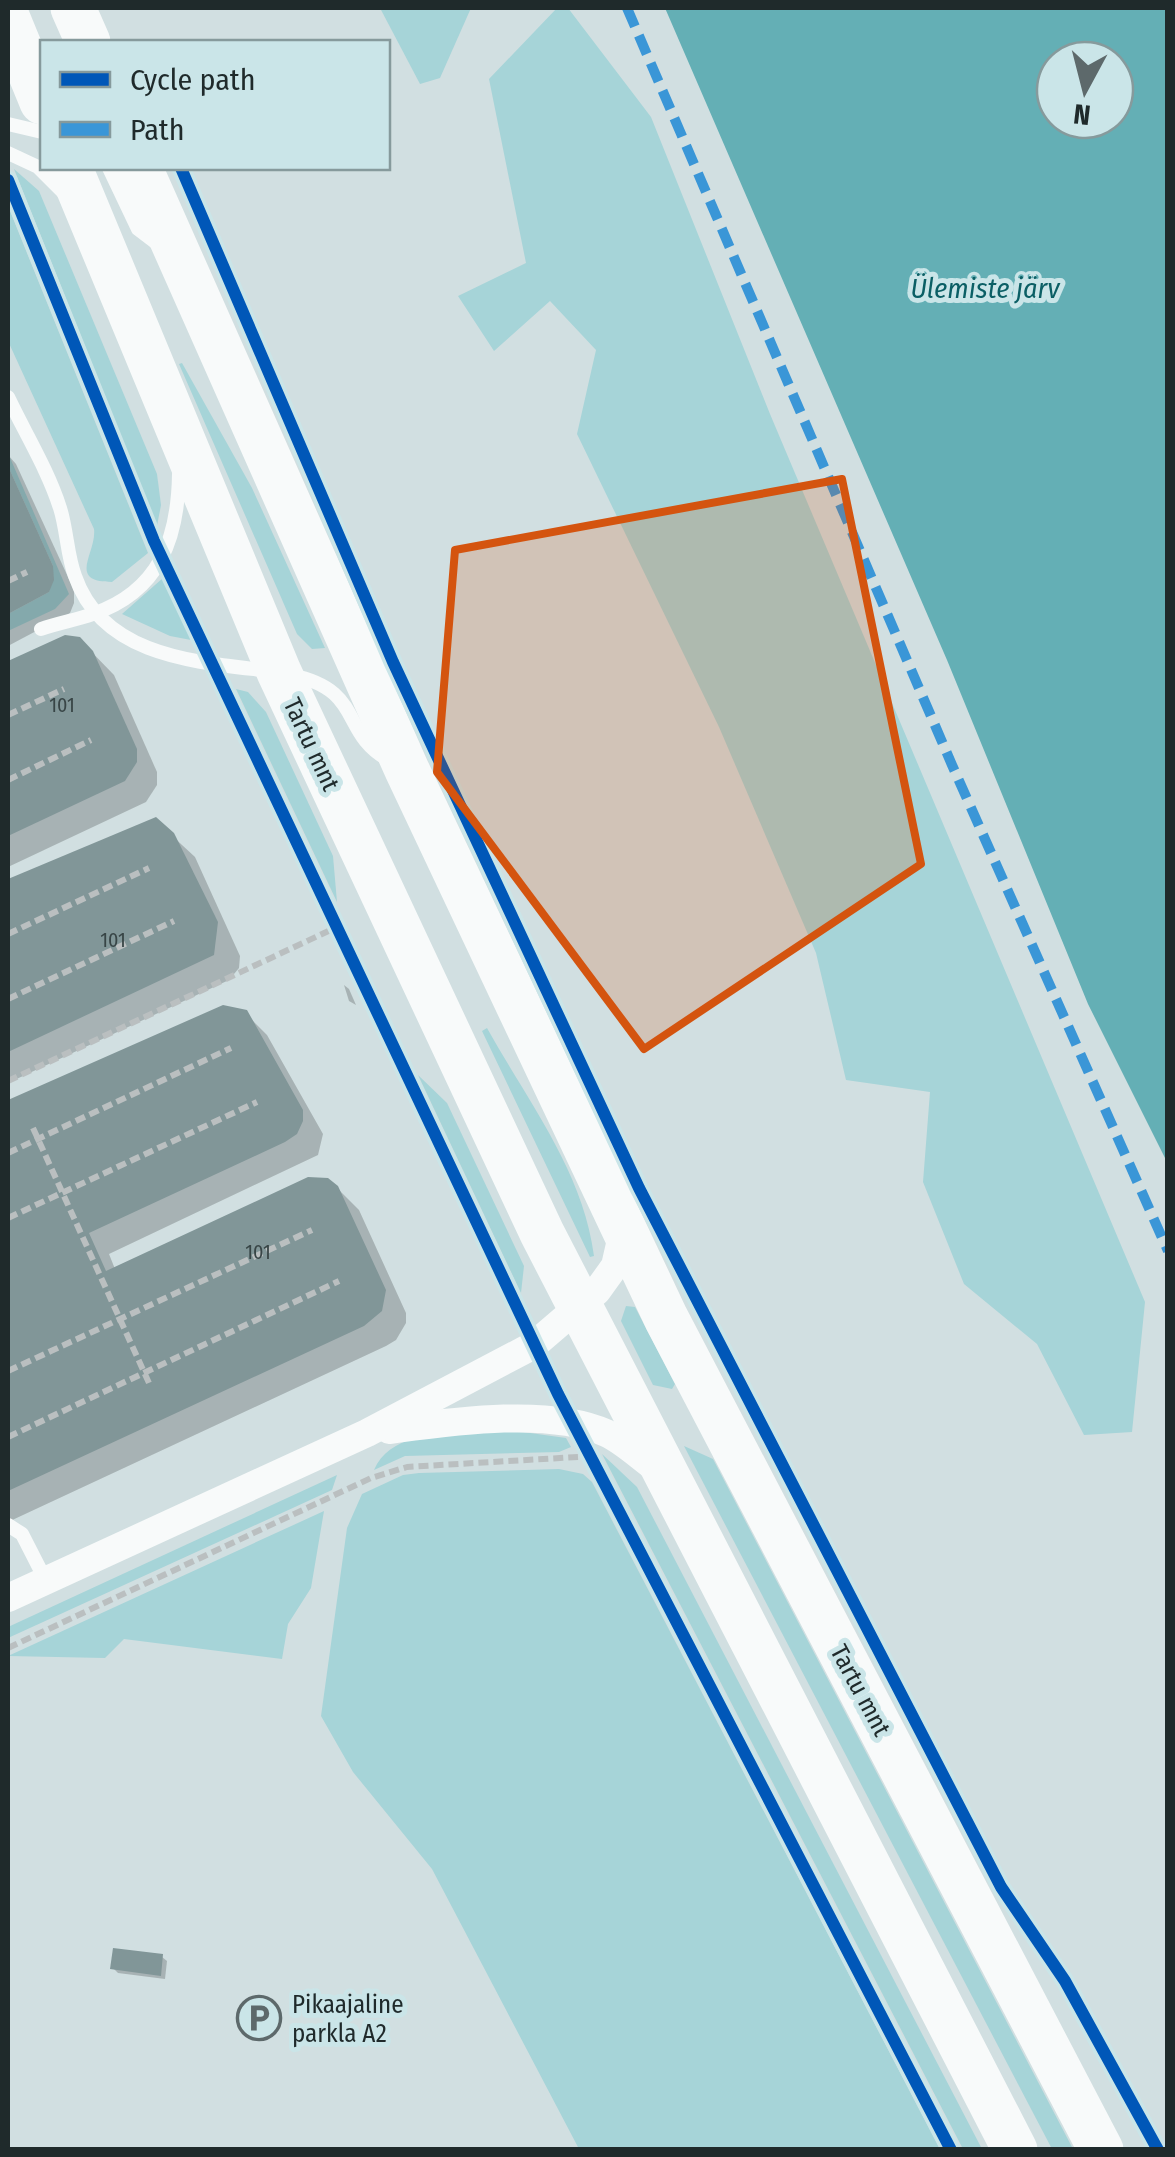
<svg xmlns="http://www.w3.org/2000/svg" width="1175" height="2157" viewBox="0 0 1175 2157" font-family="'Fira Sans Condensed',sans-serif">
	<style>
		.green { fill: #a6d4d8 }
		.water { fill: #64afb5; fill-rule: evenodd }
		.shadow { fill: #0003 }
		.building { fill: #819698 }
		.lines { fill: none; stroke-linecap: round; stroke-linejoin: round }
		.path { stroke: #babfc0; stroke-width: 6; stroke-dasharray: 10 5; stroke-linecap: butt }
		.service { stroke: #f8fafa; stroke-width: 14 }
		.minor { stroke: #f8fafa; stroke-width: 28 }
		.trunk { stroke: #f8fafa; stroke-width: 45 }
		.quiet { stroke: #3a96d7; stroke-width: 10; stroke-dasharray: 20 10; stroke-linecap: butt }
		.cycleway-casing { stroke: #cae5e8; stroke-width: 19 }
		.cycleway { stroke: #0057b8; stroke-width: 12 }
		.marked { fill: #d4540f; fill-opacity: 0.2; stroke: #d4540f; stroke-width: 8; stroke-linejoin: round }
		.labels { text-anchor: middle; stroke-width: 10; stroke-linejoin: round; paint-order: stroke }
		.number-label { font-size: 20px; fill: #384546 }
		.street-label { font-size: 25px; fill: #1f2a2b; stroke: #cae5e8 }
		.poi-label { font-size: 25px; fill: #1f2a2b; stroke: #cae5e8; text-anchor: start }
		.water-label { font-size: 28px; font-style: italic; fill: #0b5f65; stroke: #cae5e8 }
	</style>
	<rect width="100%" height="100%" fill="#d1dfe1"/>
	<g class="green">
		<polygon points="380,8 471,8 440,78 420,84"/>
		<polygon points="557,8 568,8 651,117 770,414 1145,1302 1132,1432 1084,1435 1037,1344 964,1284 923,1182 930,1092 846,1080 816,953 719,727 577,434 596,350 550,301 494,351 458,296 526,263 489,79"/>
		<polygon points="14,169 39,191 157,474 161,505 157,526"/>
		<path d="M8 206 148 553 112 582C66 582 97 553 94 529L8 341Z"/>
		<polygon points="182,363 252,488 325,648 312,649 297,634 179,364"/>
		<polygon points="8,453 69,594 55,609 8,631 8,614 49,592 53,566 8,466"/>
		<polygon points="163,578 191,640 170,636 122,614"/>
		<polygon points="236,689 248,692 266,712 333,856 337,902"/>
		<path d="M487 1028C528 1102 583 1171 594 1256L590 1257 482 1031Z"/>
		<polygon points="418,1075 447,1103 524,1266 521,1293"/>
		<polygon points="626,1306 635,1307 675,1384 672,1389 653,1385 621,1321"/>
		<path d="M523 1432 566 1438 571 1447 559 1452 405 1456 374 1470C394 1422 480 1433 523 1432Z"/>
		<polygon points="684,1446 713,1459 1073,2149 1052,2149"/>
		<polygon points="602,1454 637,1487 982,2149 963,2149"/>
		<polygon points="559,1469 583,1474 592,1482 940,2149 579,2149 432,1869 353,1772 321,1716 347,1528 362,1494 403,1475 419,1473"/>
		<polygon points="337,1475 332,1490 8,1638 8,1627"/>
		<polygon points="324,1511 311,1588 288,1624 282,1659 124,1639 105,1658 8,1656"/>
	</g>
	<path class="water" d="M665 8H1167V1162L1088 1004 947 660ZM1055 60H1115V120H1055Z"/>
	<g class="shadow">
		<polygon points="8,455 16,464 74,590 74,603 70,613 8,646"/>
		<polygon points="79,639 114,675 157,772 157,785 146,802 8,867 8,664 56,640"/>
		<polygon points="155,820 195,857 240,956 239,968 229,980 8,1083 8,883"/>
		<polygon points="344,985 349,989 356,1005 349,1001"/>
		<polygon points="212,1012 245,1013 267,1035 323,1134 318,1155 109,1254 115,1269 337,1188 359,1210 406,1313 406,1323 396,1340 386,1346 8,1522 8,1102"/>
		<polygon points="162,1957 167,1961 165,1979 118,1973 113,1968"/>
	</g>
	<g class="building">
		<polygon points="8,466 53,566 54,580 49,592 8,614"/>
		<polygon points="65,635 80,637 93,651 137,749 137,762 125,781 8,836 8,661"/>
		<polygon points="156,817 174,833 218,922 214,955 8,1052 8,879"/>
		<polygon points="223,1005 247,1010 303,1110 303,1121 297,1134 285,1142 89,1233 106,1271 308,1177 328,1178 338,1186 386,1290 382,1311 364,1326 8,1491 8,1100"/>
		<polygon points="113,1948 163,1954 161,1976 110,1969"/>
	</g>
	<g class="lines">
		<g class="path">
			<polyline points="8,581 27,572"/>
			<polyline points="8,715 64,689"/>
			<polyline points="8,780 91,740"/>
			<polyline points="8,934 149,868"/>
			<polyline points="8,999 174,921"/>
			<polyline points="8,1081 337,927"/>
			<polyline points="33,1128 149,1383"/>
			<polyline points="8,1153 231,1048"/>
			<polyline points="8,1218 257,1102"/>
			<polyline points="8,1371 312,1230"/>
			<polyline points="8,1437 339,1281"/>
			<polyline points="8,1648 371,1478 407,1467 578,1457"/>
		</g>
		<g class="service">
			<polyline points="8,124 42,132"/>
			<polyline points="8,153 38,167 63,192"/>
			<polyline points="109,168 138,229 159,245"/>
			<path d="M8 397C25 433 48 470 60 508 67 530 67 555 75 576 103 657 196 662 270 671"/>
			<path d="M41 629C58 623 76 620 93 614 160 591 178 538 179 474"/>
			<path d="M291 675C365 690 339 733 389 760"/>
			<polyline points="8,1525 22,1534 46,1581"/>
		</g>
		<g class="minor">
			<path d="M389 1430C449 1422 549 1407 606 1433 624 1441 641 1458 657 1469"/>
			<polyline points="8,1598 367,1433 534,1345 597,1291 615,1266 623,1231"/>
		</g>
		<g class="trunk">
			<polyline points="73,8 88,42"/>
			<polyline points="8,19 42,102"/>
			<polyline points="70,168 279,672 542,1233 1015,2150"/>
			<polyline points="140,168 407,770 666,1318 1101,2150"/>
		</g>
		<polyline class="quiet" points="627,8 952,765 1168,1251"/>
		<defs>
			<g id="cycleway">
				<polyline points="181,168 393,662 639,1188 1001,1887 1065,1981 1158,2150"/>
				<polyline points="8,180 154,541 558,1394 951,2150"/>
			</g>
		</defs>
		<use href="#cycleway" class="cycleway-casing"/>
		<use href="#cycleway" class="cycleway"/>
	</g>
	<path class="marked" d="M842 479 921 864 644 1049 437 772 455 550Z"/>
	<defs>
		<symbol id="parking-ring" viewBox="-11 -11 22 22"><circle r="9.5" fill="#cae5e8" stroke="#5d696b" stroke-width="1.5"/><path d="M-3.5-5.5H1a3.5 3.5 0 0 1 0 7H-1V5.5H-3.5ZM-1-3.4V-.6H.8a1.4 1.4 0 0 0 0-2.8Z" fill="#5d696b"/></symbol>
	</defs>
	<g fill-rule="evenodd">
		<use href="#parking-ring" x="234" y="1993" width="50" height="50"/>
	</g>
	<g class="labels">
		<g class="number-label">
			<text x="62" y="712">101</text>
			<text x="113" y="947">101</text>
			<text x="258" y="1259">101</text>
		</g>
		<g class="street-label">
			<text transform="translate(312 744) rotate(65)" y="9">Tartu mnt</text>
			<text transform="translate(861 1690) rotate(62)" y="9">Tartu mnt</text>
		</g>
		<g class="poi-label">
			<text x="292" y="2013">Pikaajaline<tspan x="292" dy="29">parkla A2</tspan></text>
		</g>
		<g class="water-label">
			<text x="985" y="298">Ülemiste järv</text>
		</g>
	</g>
	<rect width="1175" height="2157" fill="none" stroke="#1f2a2b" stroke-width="20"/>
	<rect x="40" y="40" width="350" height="130" fill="#cae5e8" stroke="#869a9c" stroke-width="2.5"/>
	<rect x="60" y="72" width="50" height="15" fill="#0057b8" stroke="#869a9c" stroke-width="2.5"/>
	<text x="130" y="90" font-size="30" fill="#1f2a2b">Cycle path</text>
	<rect x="60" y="122" width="50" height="15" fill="#3a96d7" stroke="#869a9c" stroke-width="2.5"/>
	<text x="130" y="140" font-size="30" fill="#1f2a2b">Path</text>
	<g transform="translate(1085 90) rotate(187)"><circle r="48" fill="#cae5e8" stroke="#869a9c" stroke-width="2.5"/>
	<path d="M0-8L18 38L0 25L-18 38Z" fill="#5d696b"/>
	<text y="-15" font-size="28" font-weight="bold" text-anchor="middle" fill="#1f2a2b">N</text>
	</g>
</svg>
